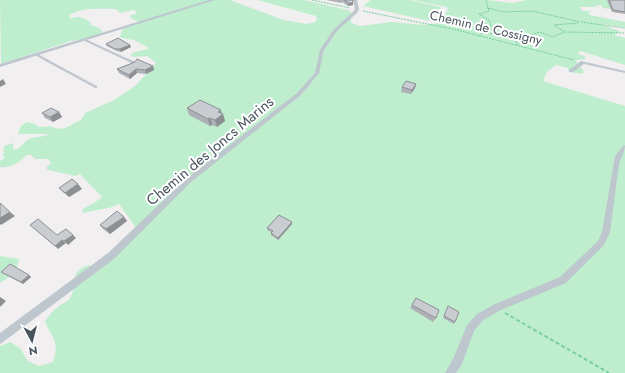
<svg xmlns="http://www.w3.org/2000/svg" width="625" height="373" viewBox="0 0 625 373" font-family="Jost,sans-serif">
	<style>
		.green { fill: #bfeecf }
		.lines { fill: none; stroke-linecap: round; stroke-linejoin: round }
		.path-far1 { stroke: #78cc9f; stroke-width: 1; stroke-dasharray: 2 1; stroke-linecap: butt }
		.path { stroke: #78cc9f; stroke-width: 2; stroke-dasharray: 4 2.5; stroke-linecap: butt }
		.service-far1 { stroke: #bec7ce; stroke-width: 2 }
		.service { stroke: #bec7ce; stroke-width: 2.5 }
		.minor { fill: #bec7ce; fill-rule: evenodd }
		.wall { fill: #adb0b5 }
		.shaded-wall { fill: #8d9093 }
		.building { fill: #c9cdd2; stroke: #8d9093 }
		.labels { text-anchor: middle; stroke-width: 4; stroke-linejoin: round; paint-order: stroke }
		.far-street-label { font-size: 13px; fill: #48545d; stroke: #fff }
		.street-label { font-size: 15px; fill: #48545d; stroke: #fff }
	</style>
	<rect width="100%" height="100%" fill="#f2eff0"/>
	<g class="green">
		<path d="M0 0H230L284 20 307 24 315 22 317 20 316 16 257 0H304L348 10 351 12V23L360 26 391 22 426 25 440 23 448 9 447 7 413 0H487L512 3 527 0H607L610 1 625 11 603 8 601 7 604 6 596 5 597 7H580L582 11H592L588 13 590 15 625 22V27L601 24 619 31 620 32 614 35 625 38V65L580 51 578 54 585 56V59L576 60C577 65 582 67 584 72L582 74 569 72 568 68 556 65 547 72 543 81 625 106V373H0V346L10 342 20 348 28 361 39 366 53 362C60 340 52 340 45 321 49 316 53 310 58 307 62 303 67 303 70 298 78 287 67 272 89 265L95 268 118 255 123 245 139 232 119 204C107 210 96 209 84 213L82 210C88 205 96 203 102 197L80 174 75 176 48 170 46 168 51 163 48 159H35L31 155H27C18 163 12 168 0 167V161L5 158 3 156 4 146 13 143V149L15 150C24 146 22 143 27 140 33 136 43 138 49 134H18L21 126 27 122 35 124 39 127 50 126 58 129 65 128 81 120 85 113 114 100 135 86 156 63 147 56 134 57 130 56C134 49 143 52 149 48L134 40 121 38 120 36 122 30 127 27 140 23 130 17 131 15 137 14 134 10 120 13 116 9C99 9 84 7 69 15L71 19C79 15 84 18 90 22L91 25 99 28 103 32 101 33 85 39 71 41 1 64Z"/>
		<polygon points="371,0 410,0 441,7 429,21 363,6"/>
		<path d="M0 256 19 259C17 272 11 276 0 283Z"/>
	</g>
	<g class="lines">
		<g class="path-far1">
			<polyline points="312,0 350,8"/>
			<polyline points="486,0 488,8 504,12 532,11 580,22"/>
			<polyline points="363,11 457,30 574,60"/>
			<polyline points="581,22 625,28"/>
			<polyline points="486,32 491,30 490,21 479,14 489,11 488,8"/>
			<polyline points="564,32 554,25 578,23"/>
			<polyline points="513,35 518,46"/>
			<polyline points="479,36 483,33 524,37 540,32 553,37 564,32 625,33"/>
		</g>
		<polyline class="path" points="505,313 609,373"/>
		<g class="service-far1">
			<polyline points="85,40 130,61"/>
			<polyline points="37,55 48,61"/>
		</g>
		<g class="service">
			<polyline points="46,60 96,87"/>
			<polyline points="128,60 135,63"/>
		</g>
		<g class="minor">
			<polygon points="209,0 215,0 0,67 0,64"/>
			<polygon points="353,0 357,0 359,9 357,13 337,31 324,50 319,73 301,95 191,182 114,259 3,342 0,344 0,333 108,253 187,178 297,93 315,73 320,50 334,29 353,12 355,9"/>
			<polygon points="581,61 625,71 625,73 584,64 573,72 569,72 569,70"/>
			<path d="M625 145C625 152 621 157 619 164L610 232 604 245 566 283 501 310 483 320 474 331 462 364 456 373H445L454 357 467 325 477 314 495 304 560 277 598 241 602 232 615 156 623 146Z"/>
		</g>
	</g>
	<g class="wall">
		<polygon points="326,0 353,0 353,5 348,6 342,2 341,3"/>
		<polygon points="607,0 625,0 625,14 612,12"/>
		<polygon points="106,44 130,45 131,47 121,52 117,51 107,46"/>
		<polygon points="135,62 153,66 154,70 146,74 137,73 130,79 119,73 117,69"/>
		<polygon points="416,84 415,88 411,94 401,92 402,87"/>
		<polygon points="187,108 221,113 223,114 225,121 217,127 212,125 210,126 189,115"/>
		<polygon points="59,112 62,117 53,122 45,118 42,113"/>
		<polygon points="59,188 82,189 69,197 63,192"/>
		<polygon points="124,217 127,221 110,234 103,229 100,225"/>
		<polygon points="292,222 292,224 278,240 271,235 271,232 267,230 267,228"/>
		<polygon points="1,272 29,275 31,277 23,284"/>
		<polygon points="416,298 436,318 433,322 410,308"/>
		<polygon points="448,306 455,322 454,324 443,318"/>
	</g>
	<g class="shaded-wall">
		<polygon points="349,3 353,3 353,5 348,6"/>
		<polygon points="130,45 131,47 121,52 120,49"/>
		<polygon points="153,66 154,70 146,74 145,70"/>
		<polygon points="136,69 137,73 130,79 129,75"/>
		<polygon points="3,79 6,84 0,87 0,81"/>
		<polygon points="416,84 415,88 411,94 412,90"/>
		<polygon points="221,110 222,115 223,114 225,121 217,127 215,120 218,112"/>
		<polygon points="59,112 62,117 53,122 50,117"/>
		<polygon points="210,118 212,125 210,126 208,119"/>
		<polygon points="78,184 82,189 69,197 65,193"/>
		<polygon points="10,212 15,216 1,225 0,224 0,218"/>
		<polygon points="124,217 127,221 110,234 106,229"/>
		<polygon points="292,222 292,224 278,240 278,238"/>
		<polygon points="73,235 76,238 68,245 64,241"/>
		<polygon points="62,240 66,243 58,249 55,246"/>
		<polygon points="29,275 31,277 23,284 21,282"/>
		<polygon points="0,297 6,301 0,307"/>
	</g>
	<g class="building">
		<polygon points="344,0 353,0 353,3 349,3"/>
		<polygon points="609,0 625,0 625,12 613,10"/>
		<polygon points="118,38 130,45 120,49 115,49 106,44"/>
		<polygon points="137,59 153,66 145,70 136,69 129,75 117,69 135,62"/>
		<polygon points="406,81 416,84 412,90 402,87"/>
		<polygon points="200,100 221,110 218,112 223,114 215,120 210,118 208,119 187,108"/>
		<polygon points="51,108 59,112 50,117 42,113"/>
		<polygon points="72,179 78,184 65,193 59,188"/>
		<polygon points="0,203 10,212 0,218"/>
		<polygon points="117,211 124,217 106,229 100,225"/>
		<polygon points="279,215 292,222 278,238 271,233 273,231 267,228"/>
		<polygon points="38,219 57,235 66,229 73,235 64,241 62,240 55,246 30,225"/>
		<polygon points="10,264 29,275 21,282 1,272"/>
		<polygon points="416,298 439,310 436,318 412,305"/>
		<polygon points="448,306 459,312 455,322 444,316"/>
	</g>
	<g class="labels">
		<g class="far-street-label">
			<text transform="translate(486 27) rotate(13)" y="5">Chemin de Cossigny</text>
		</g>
		<g class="street-label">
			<text transform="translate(210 151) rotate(-40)" y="5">Chemin des Joncs Marins</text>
		</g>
	</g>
	<g transform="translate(32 341) rotate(173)" stroke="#ffffff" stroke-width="3" paint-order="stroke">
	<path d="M0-3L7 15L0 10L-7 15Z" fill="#48545d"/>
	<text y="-6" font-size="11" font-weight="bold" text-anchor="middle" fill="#48545d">N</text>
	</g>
</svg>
